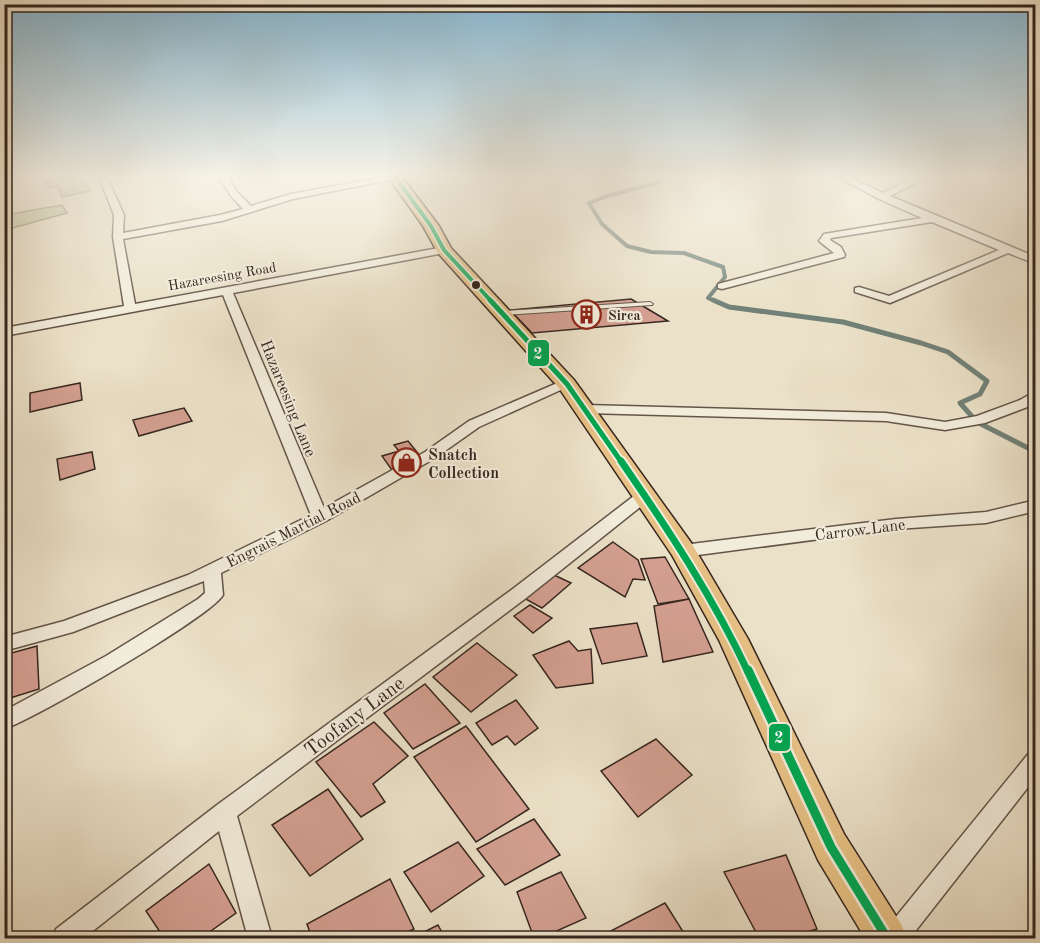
<svg xmlns="http://www.w3.org/2000/svg" width="1040" height="943" viewBox="0 0 1040 943" font-family="'Old Standard TT',serif">
	<style>
		.green { fill: #b7c396; stroke: #76745a; stroke-width: 1.5 }
		.lines { fill: none; stroke-linecap: round; stroke-linejoin: round }
		.stream-far1 { stroke: #718177; stroke-width: 4 }
		.stream { stroke: #718177; stroke-width: 5 }
		.building { fill: #d5a092; stroke: #36261f; stroke-width: 1.5 }
		.service-casing { stroke: #635549; stroke-width: 2 }
		.minor-casing { stroke: #635549; stroke-width: 3 }
		.primary-casing { stroke: #36261f; stroke-width: 3 }
		.service { fill: #f2ecdb; fill-rule: evenodd }
		.minor { fill: #f2ecdb; fill-rule: evenodd }
		.primary { fill: #e6c084; fill-rule: evenodd }
		.bus-1-far3-casing { stroke: #f2ecdb; stroke-width: 7 }
		.bus-1-far2-casing { stroke: #f2ecdb; stroke-width: 9 }
		.bus-1-far1-casing { stroke: #f2ecdb; stroke-width: 11 }
		.bus-1-casing { stroke: #f2ecdb; stroke-width: 14 }
		.bus-1-far3 { stroke: #00a651; stroke-width: 4 }
		.bus-1-far2 { stroke: #00a651; stroke-width: 5 }
		.bus-1-far1 { stroke: #00a651; stroke-width: 7 }
		.bus-1 { stroke: #00a651; stroke-width: 9 }
		.bus-dot { fill: #36261f; stroke: #f2ecdb; stroke-width: 2 }
		.labels { text-anchor: middle; stroke-width: 4.5; stroke-linejoin: round; paint-order: stroke }
		.far-street-label { font-size: 14px; fill: #36261f; stroke: #f2ecdb }
		.far-poi-label { font-size: 14px; font-weight: bold; fill: #36261f; stroke: #f2ecdb; text-anchor: start }
		.street-label { font-size: 16px; fill: #36261f; stroke: #f2ecdb }
		.poi-label { font-size: 16px; font-weight: bold; fill: #36261f; stroke: #f2ecdb; text-anchor: start }
		.near-street-label { font-size: 20px; fill: #36261f; stroke: #f2ecdb }
		.line-badge { stroke: #f2ecdb; stroke-width: 2 }
		.badge-label { font-size: 16px; text-anchor: middle; font-weight: bold; fill: #fff }
	</style>
	<rect width="100%" height="100%" fill="#ebe1c8"/>
	<filter id="stains"><feTurbulence type="fractalNoise" baseFrequency=".00333" numOctaves="4"/><feColorMatrix values="0 0 0 0 .2 0 0 0 0 .09 0 0 0 0 .02 0 0 0 .5 -.17"/></filter>
	<radialGradient id="worn" r=".72"><stop offset=".6" stop-color="#630" stop-opacity="0"/><stop offset="1" stop-color="#630" stop-opacity=".3"/></radialGradient>
	<g class="green">
		<polygon points="60,177 69,177 71,179 83,177 90,191 62,197 58,187 49,187 45,182 61,179"/>
		<polygon points="62,205 67,213 5,230 5,215"/>
	</g>
	<g class="lines">
		<polyline class="stream-far1" points="661,177 659,182 604,197 589,203 602,224 627,246 651,252 684,253 723,267 725,277 708,298 717,302"/>
		<polyline class="stream" points="713,300 729,307 843,322 921,343 948,352 987,381 980,394 960,403 977,422 1036,452"/>
	</g>
	<g class="building">
		<polygon points="631,299 668,321 532,333 510,310"/>
		<polygon points="80,383 82,400 30,412 30,393"/>
		<polygon points="184,408 192,421 139,436 133,420"/>
		<polygon points="408,441 421,457 394,473 382,456 399,451 394,445"/>
		<polygon points="92,452 95,469 60,480 57,459"/>
		<polygon points="613,542 638,560 645,580 633,579 625,597 578,568"/>
		<polygon points="665,557 689,599 658,604 641,559"/>
		<polygon points="552,574 571,583 542,608 522,597"/>
		<polygon points="689,599 713,652 663,662 654,606"/>
		<polygon points="530,605 552,618 533,633 514,616"/>
		<polygon points="637,623 647,656 602,664 590,629"/>
		<polygon points="569,641 578,651 591,649 593,683 556,688 533,655"/>
		<polygon points="477,643 517,675 471,712 433,677"/>
		<polygon points="37,646 39,689 4,700 4,655"/>
		<polygon points="425,684 460,723 413,749 384,713"/>
		<polygon points="516,700 538,728 515,745 507,736 492,745 476,723"/>
		<polygon points="374,722 408,756 373,784 385,802 361,817 316,762"/>
		<polygon points="466,726 529,809 476,842 414,757"/>
		<polygon points="656,739 692,775 638,817 601,771"/>
		<polygon points="328,789 363,839 310,876 272,825"/>
		<polygon points="534,819 560,855 505,885 477,849"/>
		<polygon points="458,842 484,876 431,912 404,872"/>
		<polygon points="786,855 817,929 786,938 759,938 724,872"/>
		<polygon points="209,864 236,913 201,938 164,938 146,911"/>
		<polygon points="561,872 586,918 541,938 534,938 517,892"/>
		<polygon points="390,879 414,929 393,938 312,938 307,924"/>
		<polygon points="665,903 687,938 602,938 601,936"/>
		<polygon points="438,925 445,938 412,938"/>
	</g>
	<g class="lines">
		<defs>
			<polygon id="service" points="650,302 653,304 652,305 504,315 501,313 504,311"/>
			<g id="minor">
				<polygon points="22,177 21,179 4,184 4,178"/>
				<path d="M99 177H107L124 215 123 233 220 215 243 209 231 196 219 177H228L237 192 251 206 291 194 384 177 399 178 293 199 222 221 123 239 135 304 444 247 449 250 444 253 233 293 324 508 425 452 469 421 562 381H572L574 384 479 427 435 458 326 521 221 573 223 595C210 617 35 719 4 729V711L106 656 198 599 205 593 204 581 73 632 4 651V637L64 621 188 575 311 515 223 295 4 336V328L124 306 113 237 114 215Z"/>
				<polygon points="838,177 850,177 883,193 915,177 927,177 890,196 1036,257 1036,264 1008,253 890,303 855,292 855,288 859,287 889,296 999,250 932,222 831,238 830,240 841,247 845,255 844,257 722,289 718,288 718,284 834,253 819,241 824,234 922,218 879,199"/>
				<polygon points="1036,391 1036,402 1030,406 985,423 945,430 886,421 586,413 579,409 586,405 886,413 945,422 977,416 1020,400"/>
				<polygon points="644,491 649,492 652,496 649,500 526,598 237,816 272,938 248,938 219,831 84,938 53,938 56,929 217,805 514,588 639,492"/>
				<polygon points="1036,500 1036,511 986,523 896,529 683,557 677,555 675,551 677,547 683,545 896,519 986,512"/>
				<polygon points="1036,751 1036,777 910,938 883,938 886,929 1029,753"/>
			</g>
			<polygon id="primary" points="388,177 402,177 439,226 451,248 574,380 692,544 748,639 844,834 901,924 907,938 865,938 818,860 719,640 672,555 559,388 438,253 423,226"/>
		</defs>
		<use href="#service" class="service-casing"/>
		<use href="#minor" class="minor-casing"/>
		<use href="#primary" class="primary-casing"/>
		<use href="#service" class="service"/>
		<use href="#minor" class="minor"/>
		<use href="#primary" class="primary"/>
		<defs>
			<polyline id="bus-1-far3" points="395,177 431,226 444,250 492,302"/>
			<polyline id="bus-1-far2" points="490,300 567,384 622,463"/>
			<path id="bus-1-far1" d="M621 461C668 529 713 597 748 672"/>
			<polyline id="bus-1" points="748,670 831,847 887,938"/>
		</defs>
		<use href="#bus-1-far3" class="bus-1-far3-casing"/>
		<use href="#bus-1-far2" class="bus-1-far2-casing"/>
		<use href="#bus-1-far1" class="bus-1-far1-casing"/>
		<use href="#bus-1" class="bus-1-casing"/>
		<use href="#bus-1-far3" class="bus-1-far3"/>
		<use href="#bus-1-far2" class="bus-1-far2"/>
		<use href="#bus-1-far1" class="bus-1-far1"/>
		<use href="#bus-1" class="bus-1"/>
	</g>
	<linearGradient id="sky" x2="0" y2="1"><stop stop-color="#88b8d2"/><stop offset="0.57" stop-color="#f6f2e6"/><stop offset="1" stop-color="#f6f2e6" stop-opacity="0"/></linearGradient>
	<rect width="1040" height="309" fill="url(#sky)"/>
	<defs>
		<symbol id="building-ring" viewBox="-11 -11 22 22"><circle r="9.5" fill="#f2ecdb" stroke="#8f2418" stroke-width="1.5"/><path d="M-4-6H4V6H1V3H-1V6H-4ZM-2.5-4.3h1.7v1.8h-1.7ZM.8-4.3h1.7v1.8H.8ZM-2.5-1h1.7V.8h-1.7ZM.8-1h1.7V.8H.8Z" fill="#8f2418"/></symbol>
		<symbol id="shop-ring" viewBox="-11 -11 22 22"><circle r="9.5" fill="#f2ecdb" stroke="#8f2418" stroke-width="1.5"/><path d="M-5-2.5h2.3a2.7 3.5 0 0 1 5.4 0H5L5.5 6h-11ZM-1.5-2.5h3a1.5 2.3 0 0 0-3 0Z" fill="#8f2418"/></symbol>
	</defs>
	<g fill-rule="evenodd">
		<use href="#building-ring" x="570" y="298" width="33" height="33"/>
		<use href="#shop-ring" x="390" y="446" width="33" height="33"/>
	</g>
	<circle class="bus-dot" cx="476" cy="285" r="5"/>
	<g class="labels">
		<g class="far-street-label">
			<text transform="translate(222 276) rotate(-10)" y="5">Hazareesing Road</text>
		</g>
		<g class="far-poi-label">
			<text x="608" y="320">Sirca</text>
		</g>
		<g class="street-label">
			<text transform="translate(289 398) rotate(68)" y="6">Hazareesing Lane</text>
			<text transform="translate(293 529) rotate(-27)" y="6">Engrais Martial Road</text>
			<text transform="translate(860 529) rotate(-7)" y="6">Carrow Lane</text>
		</g>
		<g class="poi-label">
			<text x="428" y="460">Snatch<tspan x="428" dy="18">Collection</tspan></text>
		</g>
		<g class="near-street-label">
			<text transform="translate(354 716) rotate(-37)" y="7">Toofany Lane</text>
		</g>
	</g>
	<g class="line-badge">
		<rect x="527" y="339" width="23" height="28" rx="6" fill="#00a651"/>
		<rect x="768" y="723" width="23" height="29" rx="6" fill="#00a651"/>
	</g>
	<g class="badge-label">
		<text x="538" y="359">2</text>
		<text x="779" y="743">2</text>
	</g>
	<rect width="1040" height="943" fill="none" stroke="#ebe1c8" stroke-width="24"/>
	<rect x="6" y="6" width="1028" height="931" fill="none" stroke="#36261f" stroke-width="3"/>
	<rect x="12" y="12" width="1016" height="919" fill="none" stroke="#36261f" stroke-width="1.5"/>
	<rect width="100%" height="100%" filter="url(#stains)"/>
	<rect width="100%" height="100%" fill="url(#worn)"/>
</svg>
